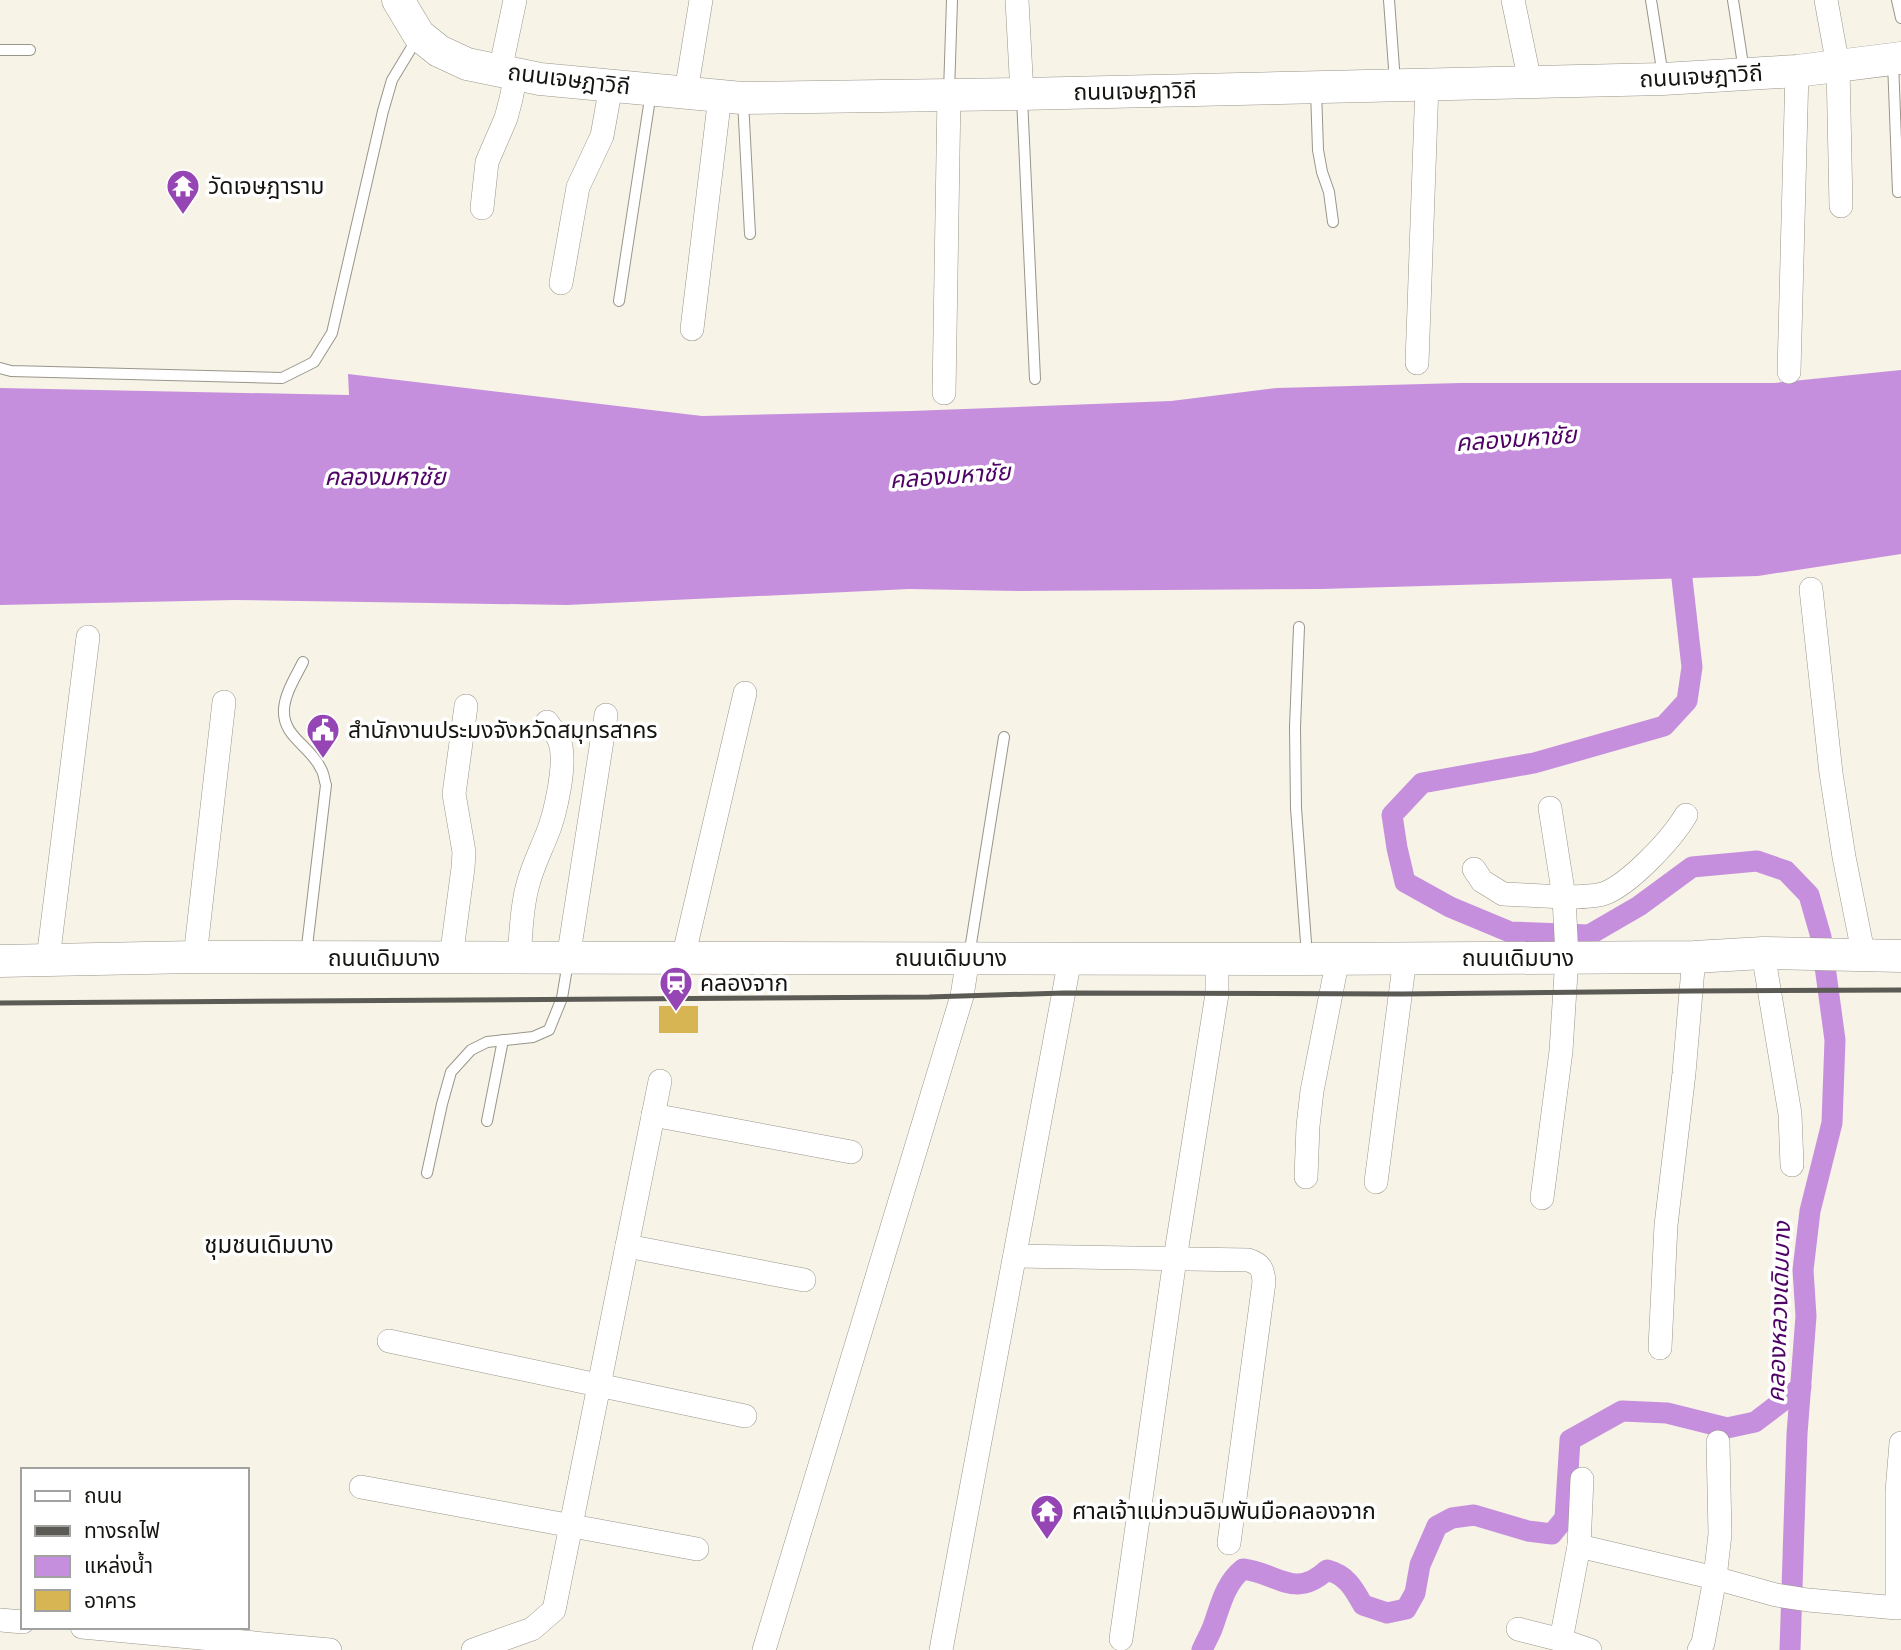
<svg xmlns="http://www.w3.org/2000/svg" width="1901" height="1650" viewBox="0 0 1901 1650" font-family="'Times New Roman','Noto Sans Thai',serif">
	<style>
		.water { fill: #c68fdd }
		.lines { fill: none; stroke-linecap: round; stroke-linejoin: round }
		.canal { stroke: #c68fdd; stroke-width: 21 }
		.building { fill: #d7b552 }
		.lane-casing { stroke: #99958a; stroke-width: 12 }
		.street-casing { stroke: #99958a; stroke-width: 24 }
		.secondary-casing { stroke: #99958a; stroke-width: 33 }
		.lane { stroke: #fff; stroke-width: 10 }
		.street { stroke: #fff; stroke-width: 23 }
		.secondary { stroke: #fff; stroke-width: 32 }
		.rail { stroke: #5c5a54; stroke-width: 5 }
		.labels { text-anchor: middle; stroke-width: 7; stroke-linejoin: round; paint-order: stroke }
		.street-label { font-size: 23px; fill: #151410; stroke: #fff }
		.poi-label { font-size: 23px; fill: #151410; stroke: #fff; text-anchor: start }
		.water-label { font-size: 24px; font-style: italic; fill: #4f0366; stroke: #fff }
		.neighbourhood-label { font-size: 24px; fill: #151410; stroke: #fff }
	</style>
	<rect width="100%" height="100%" fill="#f7f3e7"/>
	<polygon class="water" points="1901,370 1901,554 1758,576 1321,589 1019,591 909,589 567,605 235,600 0,605 0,388 349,395 348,374 702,416 911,411 1171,401 1277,388 1460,383 1774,383"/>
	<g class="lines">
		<g class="canal">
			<polyline points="1679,552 1692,667 1687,701 1664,726 1534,763 1422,783 1392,815 1397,848 1405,882 1450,907 1510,932 1589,935 1639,906 1692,867 1757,861 1786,871 1809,895 1821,937 1835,1040 1832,1123 1810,1211 1803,1270 1806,1316 1797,1434 1790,1650"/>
			<path d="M1202 1650C1205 1643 1209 1636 1212 1629 1220 1608 1224 1584 1243 1569 1278 1573 1294 1600 1327 1570 1347 1575 1354 1589 1363 1605L1387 1613 1406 1609 1415 1593 1420 1565 1437 1526 1452 1518 1474 1515 1528 1531 1552 1534 1565 1518 1570 1440 1622 1411 1667 1413 1727 1428 1755 1422 1801 1387"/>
		</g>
	</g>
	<rect class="building" x="659" y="1006" width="39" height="27"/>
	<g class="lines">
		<defs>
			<g id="lane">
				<polyline points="1389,0 1395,82"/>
				<polyline points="1651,0 1663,76"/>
				<polyline points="1733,0 1744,71"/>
				<polyline points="1897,0 1901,18"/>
				<polyline points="0,50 30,50"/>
				<polyline points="1893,62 1898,192"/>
				<polyline points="1316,90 1318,150 1322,172 1329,192 1333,222"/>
				<polyline points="949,92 952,0"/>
				<polyline points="1022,98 1035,379"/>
				<polyline points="743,101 750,234"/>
				<polyline points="619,301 651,92"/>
				<polyline points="0,368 11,371 282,378 314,362 332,333 383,111 392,80 418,37"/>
				<polyline points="1299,627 1295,727 1296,808 1307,956"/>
				<path d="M303 662C296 676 285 693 284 709 282 737 311 746 321 769 324 773 324 780 326 785L306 955"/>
				<polyline points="969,956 1004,737"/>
				<polyline points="487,1121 503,1040"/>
				<polyline points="427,1173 442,1104 451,1072 471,1050 487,1042 533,1037 549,1030 562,998 568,962"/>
			</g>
			<g id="street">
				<polyline points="1017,0 1022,94"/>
				<polyline points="1513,0 1530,82"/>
				<polyline points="1826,0 1838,66 1841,206"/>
				<polyline points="500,71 515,0"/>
				<polyline points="686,92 701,0"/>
				<polyline points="482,208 487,162 506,118 511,99 516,74"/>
				<polyline points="561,283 578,187 602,136 611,86"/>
				<polyline points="692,329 720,96"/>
				<polyline points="1417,363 1427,84"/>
				<polyline points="1789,372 1797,71"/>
				<polyline points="944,393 949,95"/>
				<polyline points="1811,589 1831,773 1844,857 1864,957"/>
				<polyline points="1474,869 1482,881 1503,894 1564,897 1550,808"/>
				<polyline points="1763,953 1790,1114 1792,1165"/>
				<polyline points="195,957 224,702"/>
				<polyline points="451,958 463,868 464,852 454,794 466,706"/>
				<polyline points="683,958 745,693"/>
				<polyline points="48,959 88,637"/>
				<path d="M519 959C521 935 521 911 527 888 531 870 539 854 546 837 555 816 568 761 559 740 557 734 551 728 547 722"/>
				<polyline points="568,959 606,715"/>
				<polyline points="653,1115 851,1152"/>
				<polyline points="1306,1177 1308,1126 1312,1091 1338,958"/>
				<polyline points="1376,1182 1405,958"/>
				<path d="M1542 1198 1561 1051 1567 957 1564 897C1577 897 1591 897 1603 894 1629 885 1672 839 1686 815"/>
				<polyline points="627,1246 804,1280"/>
				<path d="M1015 1256 1248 1260C1261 1264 1263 1269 1264 1282L1229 1543"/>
				<polyline points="389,1341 745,1416"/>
				<polyline points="1660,1348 1666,1225 1684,1073 1694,957"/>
				<polyline points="361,1487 697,1549"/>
				<polyline points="1579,1546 1715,1578 1776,1595 1808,1600 1897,1608 1897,1492 1901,1443"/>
				<polyline points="0,1620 23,1622"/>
				<polyline points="82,1627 330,1650"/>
				<polyline points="1518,1629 1561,1640 1590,1650"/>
				<polyline points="1121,1639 1175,1259 1217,994 1217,959"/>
				<polyline points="1561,1640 1579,1546 1582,1479"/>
				<polyline points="473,1650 532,1629 554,1610 660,1081"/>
				<polyline points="764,1650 962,996 968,958"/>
				<polyline points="941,1650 1070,959"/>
				<polyline points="1699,1650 1703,1643 1715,1578 1720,1534 1718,1442"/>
			</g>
			<g id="secondary">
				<polyline points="398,0 419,35 439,51 467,64 540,79 742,98 1022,94 1663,79 1797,71 1901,58"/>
				<polyline points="0,961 195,957 1307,959 1694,957 1763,953 1901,956"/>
			</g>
		</defs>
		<use href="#lane" class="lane-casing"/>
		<use href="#street" class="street-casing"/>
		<use href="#secondary" class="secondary-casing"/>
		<use href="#lane" class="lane"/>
		<use href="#street" class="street"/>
		<use href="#secondary" class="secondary"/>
		<polyline class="rail" points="0,1003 929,997 1064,993 1401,994 1691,991 1901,990"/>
	</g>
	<defs>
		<symbol id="temple-pin" viewBox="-11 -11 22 30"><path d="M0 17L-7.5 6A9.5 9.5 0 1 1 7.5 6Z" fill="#9645b4" stroke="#fff"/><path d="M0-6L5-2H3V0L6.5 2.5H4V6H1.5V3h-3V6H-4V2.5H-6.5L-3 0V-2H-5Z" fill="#fff"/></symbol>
		<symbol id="civic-pin" viewBox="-11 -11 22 30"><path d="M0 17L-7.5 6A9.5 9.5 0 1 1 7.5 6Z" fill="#9645b4" stroke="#fff"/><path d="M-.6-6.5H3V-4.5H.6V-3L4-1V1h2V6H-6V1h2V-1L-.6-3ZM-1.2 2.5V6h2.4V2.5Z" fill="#fff"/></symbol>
		<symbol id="station-pin" viewBox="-11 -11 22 30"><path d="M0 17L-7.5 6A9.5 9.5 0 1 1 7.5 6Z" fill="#9645b4" stroke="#fff"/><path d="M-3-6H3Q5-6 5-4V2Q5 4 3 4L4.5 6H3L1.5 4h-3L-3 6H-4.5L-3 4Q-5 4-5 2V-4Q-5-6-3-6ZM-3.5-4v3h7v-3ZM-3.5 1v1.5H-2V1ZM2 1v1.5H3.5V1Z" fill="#fff"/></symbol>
	</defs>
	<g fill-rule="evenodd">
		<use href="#temple-pin" x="164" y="167" width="38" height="52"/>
		<use href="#civic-pin" x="304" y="711" width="38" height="52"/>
		<use href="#station-pin" x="657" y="964" width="38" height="52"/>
		<use href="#temple-pin" x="1028" y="1492" width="38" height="52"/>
	</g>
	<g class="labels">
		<g class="street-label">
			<text transform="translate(1701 76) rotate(-3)" y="8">ถนนเจษฎาวิถี</text>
			<text transform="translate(569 79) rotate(7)" y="8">ถนนเจษฎาวิถี</text>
			<text transform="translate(1135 91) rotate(-1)" y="8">ถนนเจษฎาวิถี</text>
			<text x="384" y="966">ถนนเดิมบาง</text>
			<text x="951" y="966">ถนนเดิมบาง</text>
			<text x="1518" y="966">ถนนเดิมบาง</text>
		</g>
		<g class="poi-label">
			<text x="208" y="194">วัดเจษฎาราม</text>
			<text x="348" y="738">สำนักงานประมงจังหวัดสมุทรสาคร</text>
			<text x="700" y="991">คลองจาก</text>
			<text x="1072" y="1519">ศาลเจ้าแม่กวนอิมพันมือคลองจาก</text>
		</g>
		<g class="water-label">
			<text transform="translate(1516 439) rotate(-4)" y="8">คลองมหาชัย</text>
			<text transform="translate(950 476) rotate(-4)" y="8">คลองมหาชัย</text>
			<text x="385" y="485">คลองมหาชัย</text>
			<text transform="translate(1779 1312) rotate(-88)" y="8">คลองหลวงเดิมบาง</text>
		</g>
		<g class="neighbourhood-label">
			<text x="269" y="1253">ชุมชนเดิมบาง</text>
		</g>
	</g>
	<rect x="21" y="1468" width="228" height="161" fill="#ffffff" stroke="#a1a19f" stroke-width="2"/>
	<rect x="35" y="1491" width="35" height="10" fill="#ffffff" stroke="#a1a19f" stroke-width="2"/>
	<text x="84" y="1503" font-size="21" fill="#151410">ถนน</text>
	<rect x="35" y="1526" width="35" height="10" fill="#5c5a54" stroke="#a1a19f" stroke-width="2"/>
	<text x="84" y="1538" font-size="21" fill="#151410">ทางรถไฟ</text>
	<rect x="35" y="1556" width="35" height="21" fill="#c68fdd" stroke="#a1a19f" stroke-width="2"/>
	<text x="84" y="1573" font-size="21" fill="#151410">แหล่งน้ำ</text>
	<rect x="35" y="1590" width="35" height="21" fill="#d7b552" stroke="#a1a19f" stroke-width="2"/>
	<text x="84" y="1608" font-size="21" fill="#151410">อาคาร</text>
</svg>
